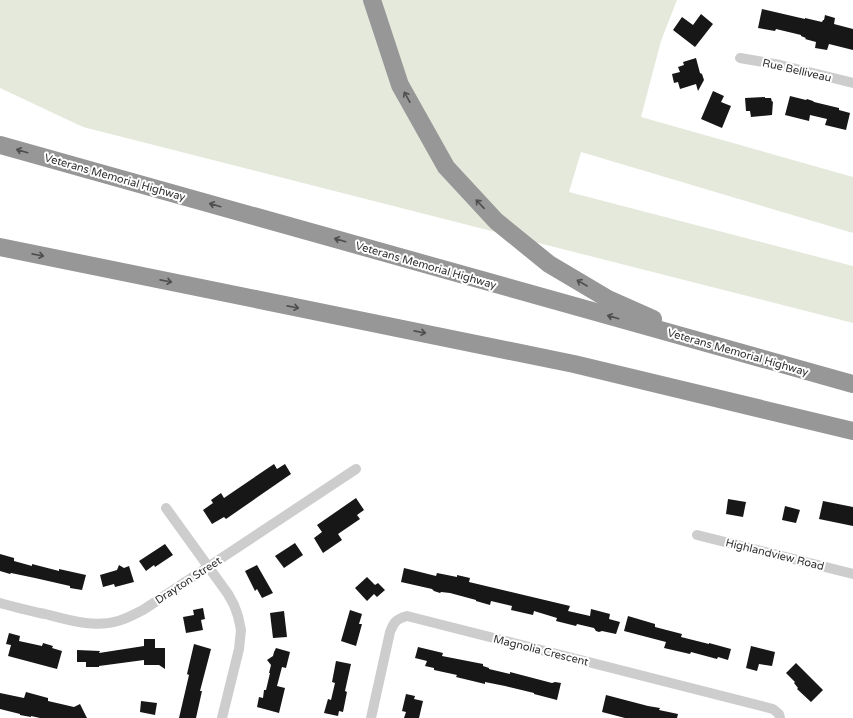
<svg xmlns="http://www.w3.org/2000/svg" width="853" height="718" viewBox="0 0 853 718" font-family="'Varela Round',sans-serif">
	<style>
		.green { fill: #e5e9dc }
		.building { fill: #171717 }
		.lines { fill: none; stroke-linecap: round; stroke-linejoin: round }
		.street { stroke: #cdcdcd; stroke-width: 10 }
		.highway { stroke: #979797; stroke-width: 18 }
		.oneway { stroke: #4f4f4f }
		.labels { text-anchor: middle; stroke-width: 4; stroke-linejoin: round; paint-order: stroke }
		.street-label { font-size: 11px; fill: #303030; stroke: #fff }
	</style>
	<rect width="100%" height="100%" fill="#fff"/>
	<polygon class="green" points="0,0 677,0 661,41 641,117 853,177 853,233 581,152 569,192 853,266 853,323 83,127 0,88"/>
	<g class="building">
		<polygon points="762,9 805,19 805,18 822,22 823,20 824,20 825,15 835,18 834,24 853,29 853,50 829,44 827,50 815,48 816,42 805,39 806,38 801,36 801,35 776,29 775,31 758,28"/>
		<polygon points="701,14 713,24 695,47 673,30 682,17 693,25"/>
		<polygon points="696,58 700,73 702,74 704,80 698,91 696,84 680,89 678,82 674,83 672,74 680,72 678,67 684,65 683,62"/>
		<polygon points="713,91 724,96 721,102 731,106 722,128 701,119"/>
		<polygon points="790,96 806,100 807,99 813,101 814,102 839,108 839,110 850,113 846,130 825,125 827,119 810,115 809,121 785,115"/>
		<polygon points="765,97 765,98 771,98 772,102 773,101 772,115 751,117 750,111 746,111 745,98"/>
		<polygon points="274,464 277,469 285,464 291,474 226,519 224,517 212,524 203,510 213,503 211,500 221,493 224,498"/>
		<polygon points="356,498 364,510 357,515 360,519 338,534 342,540 323,553 314,538 322,532 317,525"/>
		<polygon points="728,499 746,502 743,517 726,514"/>
		<polygon points="823,501 853,507 853,526 819,519"/>
		<polygon points="785,506 800,510 796,523 782,520"/>
		<polygon points="295,543 303,555 284,568 275,556"/>
		<polygon points="165,544 173,555 155,567 154,565 146,571 139,561"/>
		<polygon points="0,554 14,558 14,561 32,566 32,564 59,571 59,569 86,575 82,590 70,588 70,586 35,578 11,573 10,574 0,571"/>
		<polygon points="119,565 124,568 129,566 134,582 115,587 114,584 103,587 100,575 117,570"/>
		<polygon points="257,565 273,593 262,598 257,589 255,591 245,571"/>
		<polygon points="404,568 436,576 437,573 457,577 457,575 470,578 469,582 570,606 568,611 590,616 591,609 610,614 609,619 620,622 616,634 602,631 599,632 596,631 594,628 577,624 576,626 556,621 557,618 534,611 533,615 511,610 512,606 491,601 490,605 476,601 476,600 450,593 441,592 440,593 434,591 432,589 401,582"/>
		<polygon points="367,577 375,585 378,583 385,590 377,597 374,594 367,601 355,588"/>
		<polygon points="203,608 205,619 201,620 203,630 186,633 183,617 194,615 193,610"/>
		<polygon points="350,610 362,614 359,624 362,624 356,646 341,641"/>
		<polygon points="284,611 287,637 273,638 270,613"/>
		<polygon points="628,616 655,624 655,627 682,634 681,637 709,644 709,643 731,649 728,660 718,657 717,659 691,652 690,654 664,648 666,642 624,631"/>
		<polygon points="9,633 20,636 19,641 42,646 43,643 53,646 52,648 62,651 57,669 8,656 11,645 6,644"/>
		<polygon points="144,639 155,639 155,648 165,648 165,669 159,665 144,665 144,660 99,666 99,667 86,667 86,662 77,662 77,650 100,651 99,653 144,646"/>
		<polygon points="194,644 211,649 200,691 202,691 196,718 179,718 189,675 187,674"/>
		<polygon points="751,646 775,652 772,666 759,664 757,671 746,668"/>
		<polygon points="418,647 443,653 442,656 483,664 483,666 489,668 489,669 510,674 510,672 552,683 555,682 561,683 557,700 534,694 534,693 505,686 485,682 485,684 456,677 457,675 434,670 434,668 425,666 427,661 415,658"/>
		<polygon points="276,648 290,652 286,668 282,667 277,686 285,688 279,713 257,707 259,697 263,698 264,690 266,690 270,673 269,673 271,665 267,660 273,656 274,652"/>
		<polygon points="336,661 351,664 345,691 347,692 343,712 339,711 338,716 324,713 328,699 331,700 335,683 332,682"/>
		<polygon points="796,663 823,690 811,702 797,689 798,688 794,683 795,682 786,673"/>
		<polygon points="26,692 48,698 48,701 74,707 80,704 87,718 40,718 31,716 31,717 20,715 20,714 0,709 0,693 24,698"/>
		<polygon points="406,694 415,696 414,699 423,701 419,718 404,718 406,712 402,711"/>
		<polygon points="606,695 648,706 660,708 659,710 678,714 677,718 625,718 602,712"/>
		<polygon points="141,701 157,703 155,715 140,712"/>
	</g>
	<g class="lines">
		<g class="street">
			<polyline points="740,58 780,65 853,83"/>
			<polyline points="166,508 228,594 234,605 238,616 241,630 239,649 222,718"/>
			<polyline points="697,535 853,574"/>
			<path d="M0 603C15 607 30 611 45 614 68 620 94 628 118 621 126 619 135 614 143 610L356 469"/>
			<path d="M371 718 390 632C394 622 396 619 407 616L773 709 779 714 780 718"/>
		</g>
		<g class="highway">
			<polyline points="372,0 400,85 446,167 496,221 549,264 608,299 653,319"/>
			<polyline points="0,145 853,384"/>
			<polyline points="0,247 574,364 853,431"/>
		</g>
	</g>
	<defs><path id="oneway-shaft" d="M-6 0H5M1.5-3L5.5 0L1.5 3" fill="none" stroke-width="1.6" stroke-linecap="round" stroke-linejoin="round"/></defs>
	<g class="oneway">
		<use href="#oneway-shaft" transform="translate(407 97) rotate(-119)"/>
		<use href="#oneway-shaft" transform="translate(22 151) rotate(-164)"/>
		<use href="#oneway-shaft" transform="translate(480 204) rotate(-133)"/>
		<use href="#oneway-shaft" transform="translate(215 205) rotate(-164)"/>
		<use href="#oneway-shaft" transform="translate(340 240) rotate(-164)"/>
		<use href="#oneway-shaft" transform="translate(38 255) rotate(11)"/>
		<use href="#oneway-shaft" transform="translate(166 281) rotate(11)"/>
		<use href="#oneway-shaft" transform="translate(582 283) rotate(-150)"/>
		<use href="#oneway-shaft" transform="translate(293 307) rotate(11)"/>
		<use href="#oneway-shaft" transform="translate(613 317) rotate(-164)"/>
		<use href="#oneway-shaft" transform="translate(420 332) rotate(11)"/>
	</g>
	<g class="labels">
		<g class="street-label">
			<text transform="translate(797 70) rotate(13)" y="4">Rue Belliveau</text>
			<text transform="translate(115 177) rotate(16)" y="4">Veterans Memorial Highway</text>
			<text transform="translate(426 265) rotate(16)" y="4">Veterans Memorial Highway</text>
			<text transform="translate(738 352) rotate(16)" y="4">Veterans Memorial Highway</text>
			<text transform="translate(775 554) rotate(14)" y="4">Highlandview Road</text>
			<text transform="translate(188 580) rotate(-33)" y="4">Drayton Street</text>
			<text transform="translate(541 650) rotate(14)" y="4">Magnolia Crescent</text>
		</g>
	</g>
</svg>
